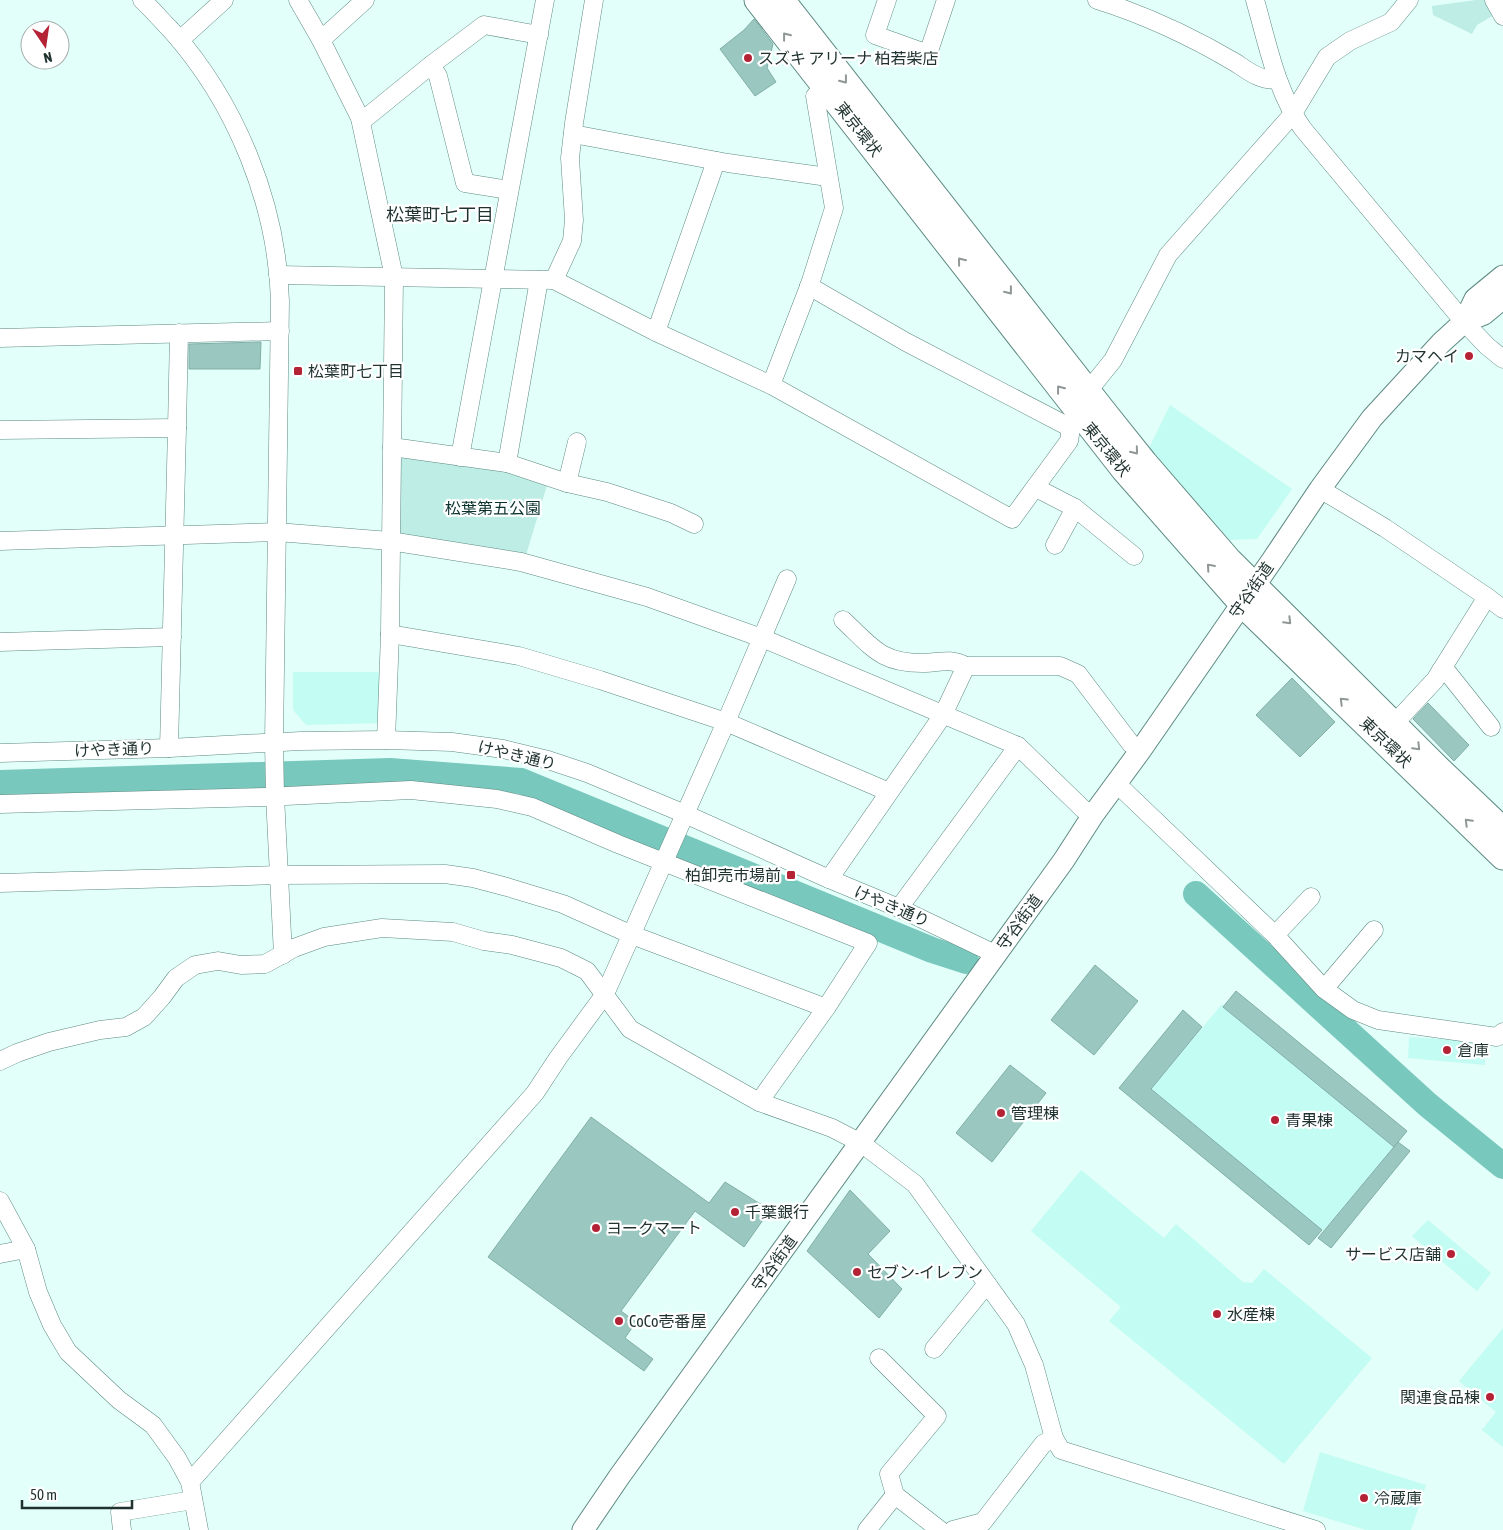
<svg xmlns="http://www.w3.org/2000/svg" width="1503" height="1530" viewBox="0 0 1503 1530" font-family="'Asap Condensed','Noto Sans JP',sans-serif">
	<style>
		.built { fill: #c2fcf2 }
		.green { fill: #bdede5 }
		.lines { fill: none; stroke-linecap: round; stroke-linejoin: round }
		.river { stroke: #79c8bd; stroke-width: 26 }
		.building { fill: #9ac8c1; stroke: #81aea7 }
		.minor-casing { stroke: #5e8a83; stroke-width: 19 }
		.major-casing { stroke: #5e8a83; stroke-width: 23 }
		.highway-casing { stroke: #5e8a83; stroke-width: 27 }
		.minor { stroke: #fff; stroke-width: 18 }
		.major { stroke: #fff; stroke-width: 21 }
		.highway { stroke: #fff; stroke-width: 25 }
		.oneway { stroke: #8f9897 }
		.poi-dot { fill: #b42236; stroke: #fff; stroke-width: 2 }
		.labels { text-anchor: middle; stroke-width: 4.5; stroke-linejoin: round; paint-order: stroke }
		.poi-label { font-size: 16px; fill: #1f322f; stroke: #fff; text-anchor: start }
		.street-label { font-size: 16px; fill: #1f322f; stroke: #fff }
		.park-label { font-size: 16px; fill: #0b322e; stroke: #fff }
		.neighbourhood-label { font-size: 18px; fill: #1f322f; stroke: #fff }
	</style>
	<rect width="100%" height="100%" fill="#e3fffa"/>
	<g class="built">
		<polygon points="1170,405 1292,489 1257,539 1230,540 1149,448"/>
		<polygon points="293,672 381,672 380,723 306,725 293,710"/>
		<polygon points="1222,1004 1394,1147 1323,1231 1151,1089"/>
		<polygon points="1409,1037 1486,1042 1485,1065 1408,1058"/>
		<polygon points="1081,1170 1164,1238 1176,1224 1243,1282 1252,1283 1264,1269 1372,1358 1284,1464 1109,1321 1121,1307 1031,1231"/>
		<polygon points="1428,1220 1491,1273 1477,1291 1412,1236"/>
		<polygon points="1503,1328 1503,1447 1482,1430 1496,1412 1459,1381"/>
		<polygon points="1320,1452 1426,1485 1411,1530 1366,1530 1303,1511"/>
	</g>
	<g class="green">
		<polygon points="1476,0 1487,0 1494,15 1477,25 1472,34 1433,15 1432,6"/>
		<polygon points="405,454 511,469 548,482 526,555 403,536 398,531 400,460"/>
	</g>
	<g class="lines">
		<g class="river">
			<polyline points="0,783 390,771 521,781 932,950 966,961"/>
			<polyline points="1196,894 1428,1105 1503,1166"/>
		</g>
	</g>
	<g class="building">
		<polygon points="754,19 773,44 767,68 776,82 755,96 720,49 744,30"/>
		<polygon points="261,342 260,369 189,369 189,344"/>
		<polygon points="1292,678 1335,722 1300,757 1256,715"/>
		<polygon points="1428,703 1469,745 1454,761 1413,719"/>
		<polygon points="1095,965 1138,1001 1094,1055 1051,1020"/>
		<polygon points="1236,991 1407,1131 1394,1147 1223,1007"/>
		<polygon points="1183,1010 1202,1027 1151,1089 1322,1230 1309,1245 1119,1088"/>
		<polygon points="1010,1065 1046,1093 992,1162 956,1133"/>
		<polygon points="591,1117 709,1203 725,1182 770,1210 744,1247 695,1211 621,1311 636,1322 625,1338 653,1359 644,1371 488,1257"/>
		<polygon points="1398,1142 1410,1151 1331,1248 1318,1238"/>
		<polygon points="850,1190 890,1231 868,1254 902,1289 879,1318 807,1251"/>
	</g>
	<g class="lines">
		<defs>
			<g id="minor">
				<path d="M142 0C152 9 161 20 171 30 236 103 277 203 280 301L274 742 275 796 283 955"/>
				<polyline points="298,0 321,40 360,118 394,277 390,634 386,740"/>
				<polyline points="887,0 875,35 928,54 946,0"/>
				<path d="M1097 0C1145 15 1192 37 1236 63 1248 71 1262 82 1277 79"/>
				<path d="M1255 0C1268 45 1276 91 1303 129L1464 322 1487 346 1503 359"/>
				<polyline points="1494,0 1503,16"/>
				<polyline points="180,40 224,0"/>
				<polyline points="321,40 365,0"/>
				<polyline points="431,65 438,76 465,183 509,190"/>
				<polyline points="360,118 367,117 431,65 484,25 539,35"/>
				<polyline points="573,134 728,163 828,177"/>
				<polyline points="278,275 554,280 656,332 771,385 1012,519 1036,486 1044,492 1075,508 1134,556"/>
				<polyline points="554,280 572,241 574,220 570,158 574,123 594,0"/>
				<polyline points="809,286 906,342 1071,428"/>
				<polyline points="656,332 716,161"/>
				<polyline points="0,338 280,331"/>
				<polyline points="771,385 810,284 834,208 815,96 825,86"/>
				<polyline points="1088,391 1113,360 1168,255 1292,115 1327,57 1350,41 1391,22 1409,0"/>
				<polyline points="177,428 179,333"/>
				<polyline points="0,430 177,428 169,748"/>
				<polyline points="392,447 507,463 567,483 607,492 671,513 694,524"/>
				<polyline points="460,457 545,0"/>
				<polyline points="507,463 539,280"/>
				<polyline points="567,483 577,442"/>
				<polyline points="1036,486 1069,441 1071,428 1079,422"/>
				<polyline points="1320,489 1385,528 1487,597 1503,609"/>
				<polyline points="0,541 277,532 390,541 521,562 647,597 762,638 1018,746 1083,809 1093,815"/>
				<polyline points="1055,545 1075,508"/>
				<path d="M843 620C872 647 881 664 925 663 942 662 950 658 966 666H1060L1078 674 1131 744 1140 751"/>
				<polyline points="390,634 519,656 600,680 726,722 889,792"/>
				<polyline points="0,642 172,637"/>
				<polyline points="1441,670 1448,673 1491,727"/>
				<polyline points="1394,724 1435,680 1487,597"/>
				<polyline points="0,753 169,748 301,741 386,740 452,742 503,749 548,760 587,773 685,814 829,879 899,908 995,954"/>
				<polyline points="1116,783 1275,935 1324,989 1353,1010 1378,1020 1497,1037 1503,1032"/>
				<polyline points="0,804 265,797 411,790 497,799 532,807 618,844 868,943 826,1008 759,1102"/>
				<polyline points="829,879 943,715 966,666"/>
				<polyline points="0,883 280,875 445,874 473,878 507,887 563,904 632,935 826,1008"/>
				<polyline points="899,908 1018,746"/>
				<polyline points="1275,935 1311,897"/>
				<polyline points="1324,989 1374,930"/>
				<polyline points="0,1061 17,1053 49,1042 100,1030 126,1027 144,1017 162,997 176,978 195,965 218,961 241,965 265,964 294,948 324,937 382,928 453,932 484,941 512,945 561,958 587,971 630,1029 759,1102 832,1128 861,1143 915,1184 1016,1324 1034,1365 1054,1438 1061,1450 1316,1530"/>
				<polyline points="0,1201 26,1249 38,1292 52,1325 68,1352 119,1400 153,1425 177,1458 190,1482 199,1530"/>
				<polyline points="0,1254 26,1249"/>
				<polyline points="934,1349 987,1284"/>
				<polyline points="879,1358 937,1416 889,1474 895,1495 940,1530"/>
				<polyline points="190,1482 535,1093 558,1058 605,994 726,722 787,579"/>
				<polyline points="122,1530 120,1512 193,1500"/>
				<polyline points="867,1530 895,1495"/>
				<polyline points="953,1530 983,1522 1043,1444 1054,1438"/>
			</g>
			<g id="major">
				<polyline points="1464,322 1475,299 1503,276"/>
				<polyline points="583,1530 619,1477 1064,860 1093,815 1140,751 1273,559 1320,489 1372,418 1441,343 1464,322 1484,314 1503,298"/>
			</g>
			<g id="highway">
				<polyline points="757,0 1124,470 1242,604 1503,857"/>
				<polyline points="782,0 1105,413 1145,463 1228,559 1440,770 1503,830"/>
			</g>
		</defs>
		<use href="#minor" class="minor-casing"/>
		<use href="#major" class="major-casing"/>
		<use href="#highway" class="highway-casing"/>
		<use href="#minor" class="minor"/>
		<use href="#major" class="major"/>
		<use href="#highway" class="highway"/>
	</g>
	<defs><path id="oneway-chevron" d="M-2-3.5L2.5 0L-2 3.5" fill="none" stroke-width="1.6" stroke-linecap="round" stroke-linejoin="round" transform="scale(1.25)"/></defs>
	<g class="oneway">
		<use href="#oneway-chevron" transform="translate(786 36) rotate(-128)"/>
		<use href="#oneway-chevron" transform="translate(844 80) rotate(52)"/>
		<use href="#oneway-chevron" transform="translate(961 261) rotate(-128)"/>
		<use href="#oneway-chevron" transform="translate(1009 291) rotate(52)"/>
		<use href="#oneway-chevron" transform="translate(1060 389) rotate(-128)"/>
		<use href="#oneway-chevron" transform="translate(1135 451) rotate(51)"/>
		<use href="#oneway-chevron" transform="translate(1210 567) rotate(-131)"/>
		<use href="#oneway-chevron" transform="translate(1288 621) rotate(45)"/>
		<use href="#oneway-chevron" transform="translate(1343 701) rotate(-136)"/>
		<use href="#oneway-chevron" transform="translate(1417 747) rotate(45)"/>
		<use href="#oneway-chevron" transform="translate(1468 822) rotate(-135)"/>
	</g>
	<g class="poi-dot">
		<circle cx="748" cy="58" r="5"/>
		<circle cx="1469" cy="356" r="5"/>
		<rect x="293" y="366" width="10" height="10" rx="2.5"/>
		<rect x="786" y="870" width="10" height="10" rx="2.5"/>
		<circle cx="1447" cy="1050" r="5"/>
		<circle cx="1001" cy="1113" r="5"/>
		<circle cx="1275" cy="1120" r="5"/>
		<circle cx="735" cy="1212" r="5"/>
		<circle cx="596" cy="1228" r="5"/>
		<circle cx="1451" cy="1254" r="5"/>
		<circle cx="857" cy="1272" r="5"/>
		<circle cx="1217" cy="1314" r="5"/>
		<circle cx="619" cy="1321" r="5"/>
		<circle cx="1490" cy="1397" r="5"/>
		<circle cx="1364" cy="1498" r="5"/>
	</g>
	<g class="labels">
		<g class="poi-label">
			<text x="758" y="64">スズキ アリーナ 柏若柴店</text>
			<text x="1459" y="362" text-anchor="end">カマヘイ</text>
			<text x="308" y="377">松葉町七丁目</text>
			<text x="781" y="881" text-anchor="end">柏卸売市場前</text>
			<text x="1457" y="1056">倉庫</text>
			<text x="1011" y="1119">管理棟</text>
			<text x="1285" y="1126">青果棟</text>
			<text x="745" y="1218">千葉銀行</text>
			<text x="606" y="1234">ヨークマート</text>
			<text x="1441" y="1260" text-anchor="end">サービス店舗</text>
			<text x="867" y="1278">セブン-イレブン</text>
			<text x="1227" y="1320">水産棟</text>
			<text x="629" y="1327">CoCo壱番屋</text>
			<text x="1480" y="1403" text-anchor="end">関連食品棟</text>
			<text x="1374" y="1504">冷蔵庫</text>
		</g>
		<g class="street-label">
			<text transform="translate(859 129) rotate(52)" y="6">東京環状</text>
			<text transform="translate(1107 449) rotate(51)" y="6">東京環状</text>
			<text transform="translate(1251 590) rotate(-55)" y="6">守谷街道</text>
			<text transform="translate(1386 742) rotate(44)" y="6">東京環状</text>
			<text transform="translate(114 749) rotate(-2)" y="6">けやき通り</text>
			<text transform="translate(517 755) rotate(13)" y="6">けやき通り</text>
			<text transform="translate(892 906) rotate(23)" y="6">けやき通り</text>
			<text transform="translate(1019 922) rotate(-54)" y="6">守谷街道</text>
			<text transform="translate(774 1263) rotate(-54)" y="6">守谷街道</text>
		</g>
		<g class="park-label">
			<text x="493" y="514">松葉第五公園</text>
		</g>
		<g class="neighbourhood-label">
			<text x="440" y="221">松葉町七丁目</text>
		</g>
	</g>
	<g transform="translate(45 45) rotate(167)"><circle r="24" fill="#ffffff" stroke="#a5adac"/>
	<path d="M0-4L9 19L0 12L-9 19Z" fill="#b42236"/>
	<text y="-8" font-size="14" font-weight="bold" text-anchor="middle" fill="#1f322f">N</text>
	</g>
	<path d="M22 1500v8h110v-8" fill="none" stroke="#1f322f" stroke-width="2.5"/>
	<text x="30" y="1500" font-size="15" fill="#1f322f" stroke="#ffffff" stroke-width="4" paint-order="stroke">50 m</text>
</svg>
